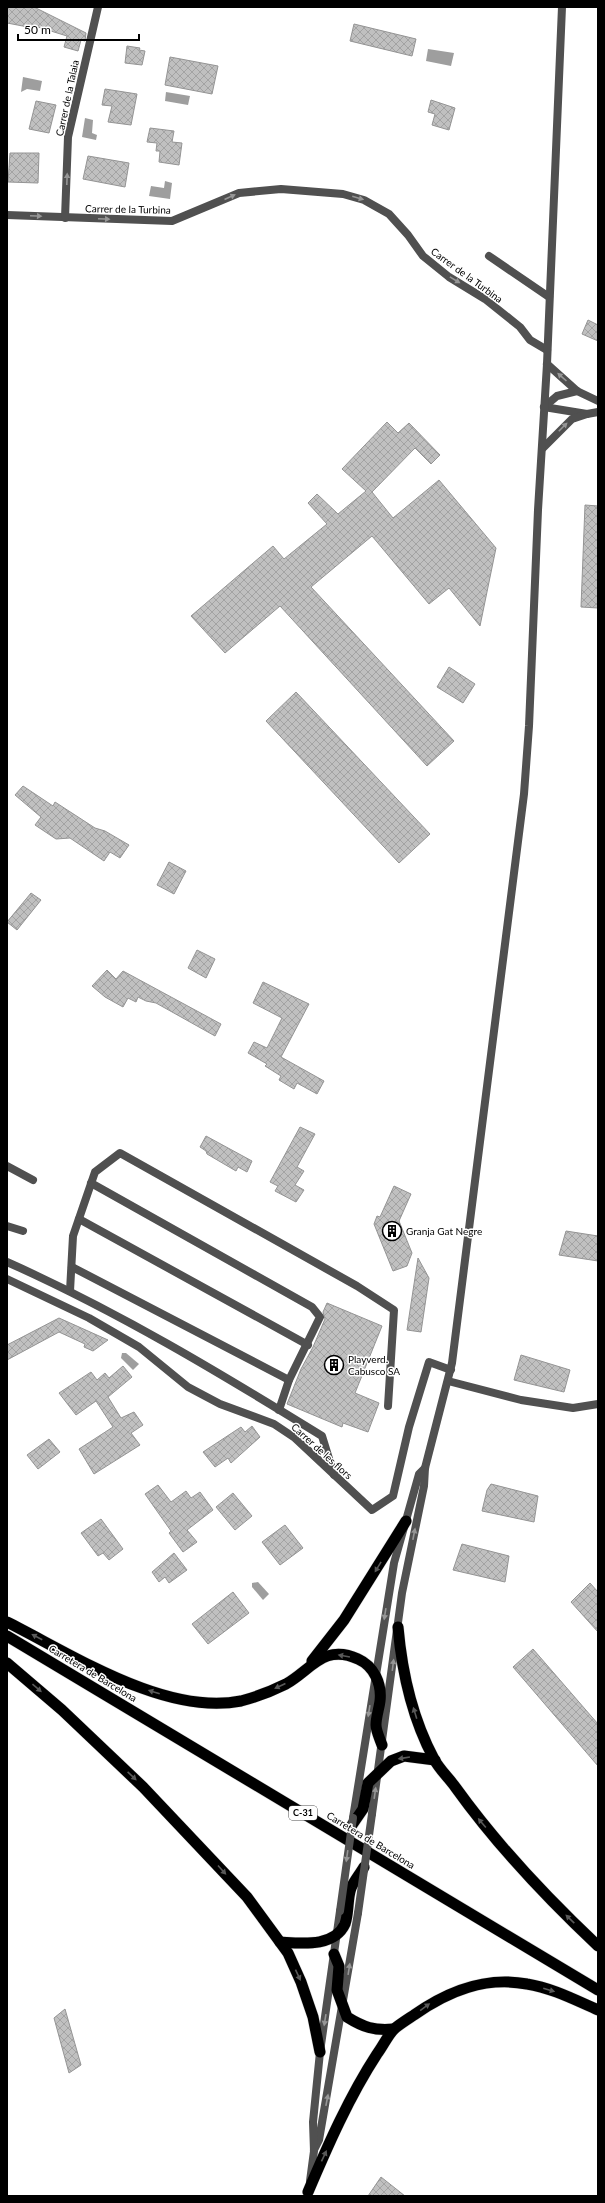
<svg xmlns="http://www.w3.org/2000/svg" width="605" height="2203" viewBox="0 0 605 2203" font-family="Lato,sans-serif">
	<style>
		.water { fill: #9e9e9e }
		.building { fill: url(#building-cross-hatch); stroke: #949494 }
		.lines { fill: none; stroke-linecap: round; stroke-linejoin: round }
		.trunk-casing { stroke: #dbdbdb; stroke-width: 12 }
		.service { stroke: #505050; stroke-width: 8 }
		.minor { stroke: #505050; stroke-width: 8 }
		.tertiary { stroke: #505050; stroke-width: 8 }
		.trunk { stroke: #000; stroke-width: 11 }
		.tertiary-bridge { stroke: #505050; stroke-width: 8 }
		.oneway { fill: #969696 }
		.oneway2 { fill: #595959 }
		.labels { text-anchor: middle; stroke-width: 3; stroke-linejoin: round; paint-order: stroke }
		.shield { fill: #fff; stroke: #4c4c4c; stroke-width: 1 }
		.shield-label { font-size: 9px; font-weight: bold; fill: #000 }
		.street-label { font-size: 10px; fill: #000; stroke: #fff }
		.poi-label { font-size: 10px; fill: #000; stroke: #fff; text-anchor: start }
	</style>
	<defs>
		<pattern id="building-cross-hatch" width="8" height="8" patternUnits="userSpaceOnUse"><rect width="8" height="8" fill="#c0c0c0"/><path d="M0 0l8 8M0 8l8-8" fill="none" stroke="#a3a3a3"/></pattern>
	</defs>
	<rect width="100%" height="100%" fill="#fff"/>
	<g class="water">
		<polygon points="428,49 454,53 451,66 426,61"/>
		<polygon points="23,77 42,81 40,91 27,89 21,92"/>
		<polygon points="166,92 190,96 188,105 165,101"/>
		<polygon points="85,118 93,120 92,133 97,135 96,140 82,137"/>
		<polygon points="165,181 172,183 170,199 149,196 151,186 164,188"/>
		<polygon points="122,1353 126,1353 139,1364 133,1370 121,1358"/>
		<polygon points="258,1582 269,1594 263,1600 252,1587 252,1583"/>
	</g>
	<g class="building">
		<polygon points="7,7 34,7 86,33 85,41 81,40 78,51 64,47 67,36 28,24 28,27 7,23"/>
		<polygon points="354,24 416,39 412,56 350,41"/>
		<polygon points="127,46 140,48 139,50 145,51 142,65 125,63"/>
		<polygon points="170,57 218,66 212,94 165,85"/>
		<polygon points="105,89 137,94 131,125 108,122 112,106 102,105"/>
		<polygon points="431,100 455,108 449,130 432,125 435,114 428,112"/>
		<polygon points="36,101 56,105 49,133 29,129"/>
		<polygon points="150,128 174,131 172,142 182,143 179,165 159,162 160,151 156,151 157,143 147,142"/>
		<polygon points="10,153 39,153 38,183 8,182"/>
		<polygon points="88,156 129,163 125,187 83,179"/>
		<polygon points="588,320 598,325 598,341 582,334"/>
		<polygon points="387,422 398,433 409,423 440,455 431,464 415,448 372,492 393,518 439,480 496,548 480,626 449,588 429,604 372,536 311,587 454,741 427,766 280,606 225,653 191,616 273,546 284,559 327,524 308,503 317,494 338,514 366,491 342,469"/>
		<polygon points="585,505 598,506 598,608 581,607"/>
		<polygon points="449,667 475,684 463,703 437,687"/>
		<polygon points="296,692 430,834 399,863 266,721"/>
		<polygon points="23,786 53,806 55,802 95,828 105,831 129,845 120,858 110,852 104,861 70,838 56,839 35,825 41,817 15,795"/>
		<polygon points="169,862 186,871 174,894 157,885"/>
		<polygon points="31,893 41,900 17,930 7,922"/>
		<polygon points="197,950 215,959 206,978 188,968"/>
		<polygon points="107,970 116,979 123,971 221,1024 215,1036 156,1003 146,1001 138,997 136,1002 128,998 123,1007 105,997 92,986"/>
		<polygon points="263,982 309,1004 281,1057 324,1081 317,1094 297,1083 294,1089 279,1080 281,1076 265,1066 267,1064 248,1053 254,1042 267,1048 282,1018 253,1003"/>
		<polygon points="300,1127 315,1134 297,1167 304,1171 295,1185 304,1190 296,1202 275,1191 278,1186 270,1182"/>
		<polygon points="206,1136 252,1161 247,1172 238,1167 236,1171 207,1154 206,1151 200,1147"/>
		<polygon points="394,1186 411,1194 399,1221 412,1253 407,1266 393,1271 374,1224 377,1216 380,1217"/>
		<polygon points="566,1231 598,1236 598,1261 559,1255"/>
		<polygon points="418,1258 429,1278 421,1332 407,1330"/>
		<polygon points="327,1303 382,1326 355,1393 379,1403 368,1432 343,1423 342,1427 287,1404 301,1369 313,1347 325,1319 323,1312"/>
		<polygon points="59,1318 108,1340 93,1351 84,1347 85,1344 59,1332 7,1360 7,1345"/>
		<polygon points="521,1355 570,1370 564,1392 514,1380"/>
		<polygon points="123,1366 132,1377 108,1397 121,1418 134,1412 143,1425 131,1433 140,1445 94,1474 79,1449 113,1427 96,1401 76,1415 59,1393 91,1372 97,1380 105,1373 109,1378"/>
		<polygon points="252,1426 260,1437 231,1463 228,1458 215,1467 203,1452 241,1427 245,1432"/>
		<polygon points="49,1439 60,1452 38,1469 27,1455"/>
		<polygon points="491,1484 538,1496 534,1522 482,1511 487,1490"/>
		<polygon points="158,1485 171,1502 186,1491 191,1498 200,1492 213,1510 187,1530 197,1542 183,1552 169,1533 171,1531 145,1494"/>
		<polygon points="233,1493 252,1516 235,1530 216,1507"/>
		<polygon points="101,1519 123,1549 109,1560 103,1553 98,1556 81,1533"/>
		<polygon points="285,1525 303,1548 280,1565 262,1542"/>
		<polygon points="462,1544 509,1556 505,1582 453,1570"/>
		<polygon points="174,1553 187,1570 169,1583 165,1577 159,1582 152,1572"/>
		<polygon points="590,1583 598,1592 598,1632 571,1602"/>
		<polygon points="233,1592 249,1613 208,1644 192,1624"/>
		<polygon points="533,1649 598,1724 598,1766 513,1667"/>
		<polygon points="65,2009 81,2065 69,2073 54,2018"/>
		<polygon points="381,2177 405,2196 368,2196"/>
	</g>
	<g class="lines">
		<defs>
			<g id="trunk">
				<path d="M7 1622C73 1655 165 1716 241 1701 256 1697 272 1691 286 1684 311 1670 324 1643 358 1659 374 1666 382 1684 380 1701 379 1709 376 1717 376 1725 376 1731 380 1739 382 1745"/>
				<path d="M398 1627C402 1673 412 1718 434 1759 439 1769 449 1778 456 1788 497 1845 547 1898 598 1946"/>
				<polyline points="7,1636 598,1990"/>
				<polyline points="312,1661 344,1620 406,1521"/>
				<polyline points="7,1663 62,1710 143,1787 247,1897 288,1953 301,1982 313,2017 320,2052"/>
				<polyline points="352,1825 363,1809 368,1783 391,1761 404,1756 435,1760"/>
				<path d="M280 1942C300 1943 334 1948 345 1924 349 1913 347 1899 351 1888 354 1881 360 1874 364 1867"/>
				<path d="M334 1954 339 1966 337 1990 347 2017C363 2027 374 2031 394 2029"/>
				<path d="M308 2192C328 2145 349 2097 377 2054 383 2046 388 2035 394 2029 400 2024 408 2019 414 2015 448 1991 485 1976 527 1984 552 1988 575 2000 598 2010"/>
			</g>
		</defs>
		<use href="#trunk" class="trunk-casing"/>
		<g class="service">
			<polyline points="489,256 549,297"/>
			<polyline points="7,1166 33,1180"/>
			<polyline points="91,1183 312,1307 320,1317 289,1380 279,1410"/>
			<polyline points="79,1219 308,1345"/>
			<polyline points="7,1226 23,1231"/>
			<path d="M7 1262C117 1311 220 1373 322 1436L334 1475"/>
			<polyline points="72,1267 289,1380"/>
			<polyline points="70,1291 73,1236 95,1172 120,1153 357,1286 394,1310 388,1406"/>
			<polyline points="448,1381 521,1400 573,1408 598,1404"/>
		</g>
		<g class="minor">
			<polyline points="7,215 172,221 239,193 281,189 343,194 364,200 389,214 408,235 423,256 449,277 485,299 520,327 530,340 547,350"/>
			<polyline points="65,218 68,137 98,7"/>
			<polyline points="547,364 577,391 598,401"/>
			<polyline points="544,407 587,414 598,412"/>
			<polyline points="544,407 557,396 577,391"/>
			<polyline points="543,448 572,419 587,414"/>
			<polyline points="7,1279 89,1318 139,1347 188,1387 220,1404 274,1424 295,1438 372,1510 393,1496 409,1427 429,1362 451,1370"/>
		</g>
		<g class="tertiary">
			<polyline points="372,1814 402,1593 424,1486 425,1468 452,1363 524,794 529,726 538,510 547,364 562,7"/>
			<polyline points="353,1818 394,1563 419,1474 425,1468"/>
			<polyline points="314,2150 319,2140 358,1913"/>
			<polyline points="310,2181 314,2151 313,2122 320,2052 340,1911"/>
		</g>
		<use href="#trunk" class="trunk"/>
		<g class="tertiary-bridge">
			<polyline points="340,1911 353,1818"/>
			<polyline points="358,1913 372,1814"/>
		</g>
	</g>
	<defs><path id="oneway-solid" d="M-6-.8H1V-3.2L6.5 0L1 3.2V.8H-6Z"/></defs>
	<g class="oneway">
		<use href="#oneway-solid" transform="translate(67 179) rotate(-88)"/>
		<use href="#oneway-solid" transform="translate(230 197) rotate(-24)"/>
		<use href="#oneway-solid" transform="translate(358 198) rotate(16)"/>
		<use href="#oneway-solid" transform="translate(36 216) rotate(3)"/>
		<use href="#oneway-solid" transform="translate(104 219) rotate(2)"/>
		<use href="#oneway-solid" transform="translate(455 280) rotate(31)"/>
		<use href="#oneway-solid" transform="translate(562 377) rotate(-138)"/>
		<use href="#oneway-solid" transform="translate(563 427) rotate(-45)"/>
		<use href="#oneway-solid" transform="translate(414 1534) rotate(-79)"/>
		<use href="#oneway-solid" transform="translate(385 1614) rotate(99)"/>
		<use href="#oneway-solid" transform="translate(393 1665) rotate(-83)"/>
		<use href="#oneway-solid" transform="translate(369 1711) rotate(99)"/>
		<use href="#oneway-solid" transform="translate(375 1793) rotate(-82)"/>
		<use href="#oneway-solid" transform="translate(347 1856) rotate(98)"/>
		<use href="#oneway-solid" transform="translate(349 1969) rotate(-81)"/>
		<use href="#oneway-solid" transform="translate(325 2020) rotate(99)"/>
		<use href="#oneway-solid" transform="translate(327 2100) rotate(-79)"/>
	</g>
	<g class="oneway2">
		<use href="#oneway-solid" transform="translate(378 1567) rotate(121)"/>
		<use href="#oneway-solid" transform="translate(37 1637) rotate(-152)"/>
		<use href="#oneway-solid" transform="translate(344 1656) rotate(-170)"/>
		<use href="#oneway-solid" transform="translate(280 1686) rotate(155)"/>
		<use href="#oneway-solid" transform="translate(37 1688) rotate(41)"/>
		<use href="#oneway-solid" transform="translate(154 1692) rotate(-163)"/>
		<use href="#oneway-solid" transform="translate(415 1713) rotate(-107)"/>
		<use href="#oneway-solid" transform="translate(404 1758) rotate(171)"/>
		<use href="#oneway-solid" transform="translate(132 1776) rotate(43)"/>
		<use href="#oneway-solid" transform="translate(482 1823) rotate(-130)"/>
		<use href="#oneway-solid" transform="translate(222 1870) rotate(48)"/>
		<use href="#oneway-solid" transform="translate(570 1919) rotate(-136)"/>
		<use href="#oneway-solid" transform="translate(298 1975) rotate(65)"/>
		<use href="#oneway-solid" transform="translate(549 1990) rotate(16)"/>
		<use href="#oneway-solid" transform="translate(425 2007) rotate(-36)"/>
		<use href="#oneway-solid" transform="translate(324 2156) rotate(-65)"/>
	</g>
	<defs>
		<symbol id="building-ring" viewBox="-11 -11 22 22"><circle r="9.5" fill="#fff" stroke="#000" stroke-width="1.5"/><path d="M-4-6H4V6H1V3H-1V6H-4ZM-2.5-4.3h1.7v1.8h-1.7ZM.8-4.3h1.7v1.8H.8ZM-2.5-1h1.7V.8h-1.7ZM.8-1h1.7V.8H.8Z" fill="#000"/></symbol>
	</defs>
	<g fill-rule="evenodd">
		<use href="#building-ring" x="381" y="1220" width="22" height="22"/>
		<use href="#building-ring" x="323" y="1354" width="22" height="22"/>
	</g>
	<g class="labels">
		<rect class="shield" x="289" y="1806" width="28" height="14" rx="3"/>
		<g class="shield-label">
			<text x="303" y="1816">C-31</text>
		</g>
		<g class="street-label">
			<text transform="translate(67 98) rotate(-78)" y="4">Carrer de la Talaia</text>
			<text transform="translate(128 209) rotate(1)" y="4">Carrer de la Turbina</text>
			<text transform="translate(467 275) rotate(36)" y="4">Carrer de la Turbina</text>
			<text transform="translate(322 1451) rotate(42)" y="4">Carrer de les flors</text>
			<text transform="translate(93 1673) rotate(31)" y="4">Carretera de Barcelona</text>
			<text transform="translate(371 1840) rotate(31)" y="4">Carretera de Barcelona</text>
		</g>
		<g class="poi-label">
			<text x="406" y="1235">Granja Gat Negre</text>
			<text x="348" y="1363">Playverd.<tspan x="348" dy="12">Cabusco SA</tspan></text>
		</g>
	</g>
	<rect width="605" height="2203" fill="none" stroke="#000000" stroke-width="16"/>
	<path d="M18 34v6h121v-6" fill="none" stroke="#000000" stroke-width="2"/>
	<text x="24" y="34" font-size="12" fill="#000000" stroke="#ffffff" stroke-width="3" paint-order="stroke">50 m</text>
</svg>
